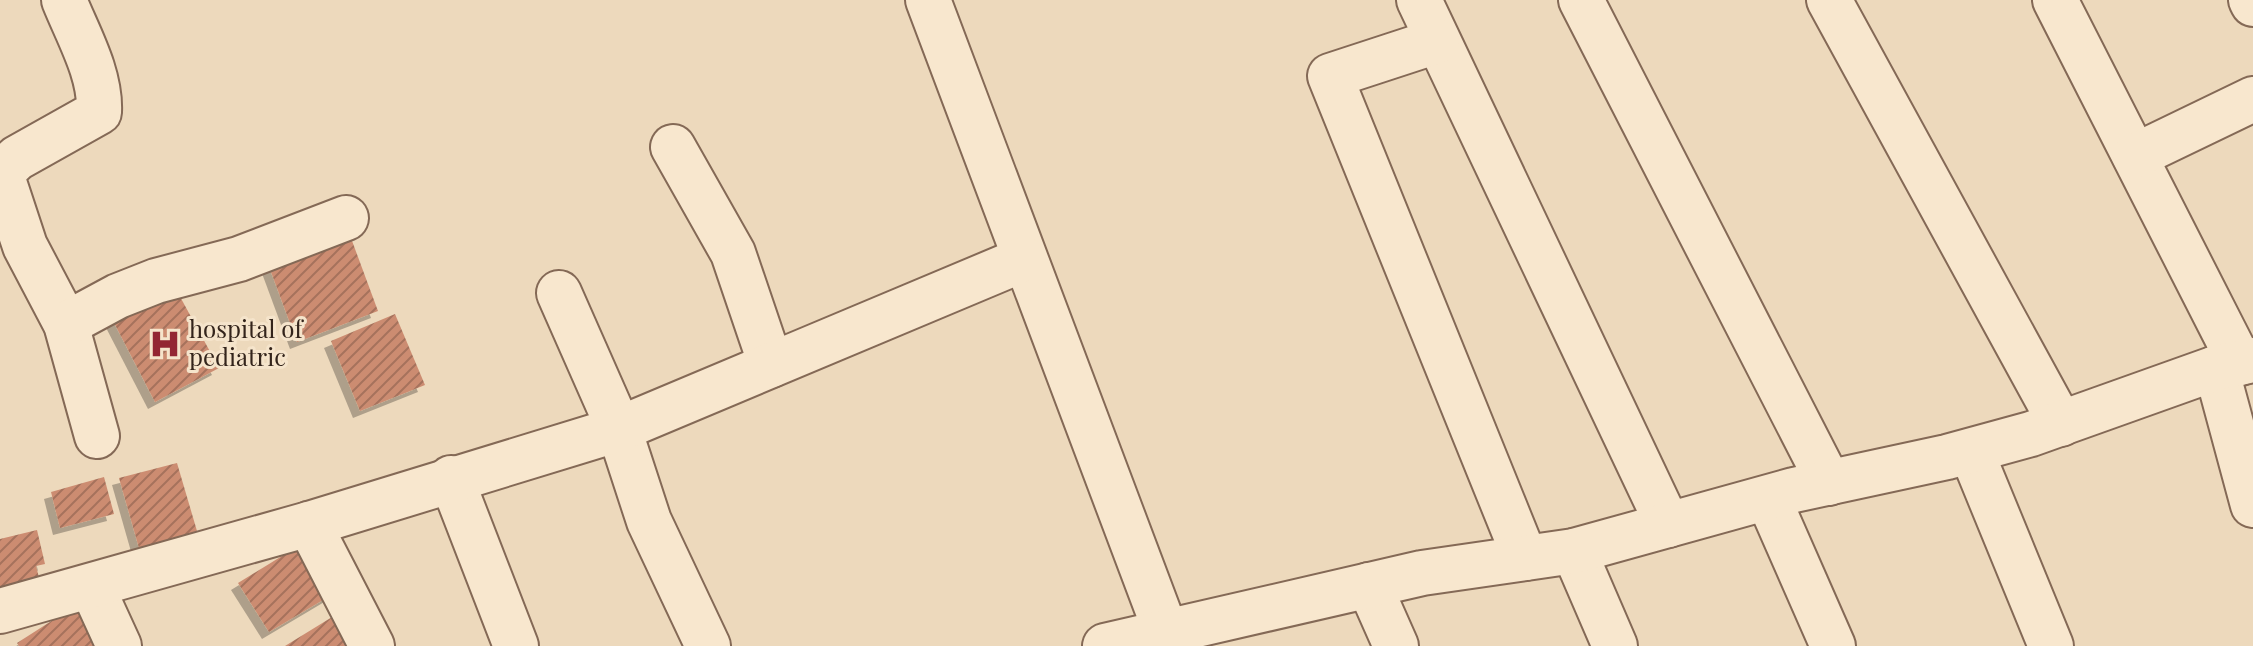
<svg xmlns="http://www.w3.org/2000/svg" width="2253" height="646" viewBox="0 0 2253 646" font-family="'Playfair Display',serif">
	<style>
		.building { fill: url(#building-hatch); filter: url(#shadow) }
		.lines { fill: none; stroke-linecap: round; stroke-linejoin: round }
		.minor-casing { stroke: #846956; stroke-width: 48 }
		.minor { stroke: #f8e7ce; stroke-width: 44 }
		.labels { text-anchor: middle; stroke-width: 6; stroke-linejoin: round; paint-order: stroke }
		.poi-label { font-size: 24px; fill: #33241b; stroke: #f5e4cb; text-anchor: start }
	</style>
	<defs>
		<pattern id="building-hatch" width="6" height="6" patternUnits="userSpaceOnUse" patternTransform="scale(2)"><rect width="6" height="6" fill="#cc8c71"/><path d="M-1 1l2-2M0 6l6-6M5 7l2-2" fill="none" stroke="#a6725c"/></pattern>
		<filter id="shadow"><feDropShadow dx="-7" dy="7" stdDeviation="0" flood-color="#0004"/></filter>
	</defs>
	<rect width="100%" height="100%" fill="#edd9bc"/>
	<g class="building">
		<polygon points="348,230 378,311 297,342 267,261"/>
		<polygon points="172,282 219,368 155,402 109,313"/>
		<polygon points="395,314 425,385 360,411 331,341"/>
		<polygon points="177,463 197,531 141,555 119,478"/>
		<polygon points="104,477 114,514 60,528 51,492"/>
		<polygon points="37,530 45,564 36,566 42,589 0,600 0,539"/>
		<polygon points="303,543 333,594 269,632 238,583"/>
		<polygon points="78,604 102,641 94,646 19,646 17,643"/>
		<polygon points="337,614 357,646 285,646"/>
	</g>
	<g class="lines">
		<defs>
			<g id="minor">
				<path d="M64 0C78 35 101 74 99 112L17 158 1 173 25 246 66 324 97 436"/>
				<polyline points="928,0 1166,632 1166,646"/>
				<polyline points="1419,0 1668,525"/>
				<polyline points="1581,0 1829,483"/>
				<polyline points="1829,0 2061,424"/>
				<polyline points="2055,0 2240,363"/>
				<polyline points="2251,0 2253,4"/>
				<polyline points="1437,41 1330,76 1525,558"/>
				<polyline points="673,147 733,253 771,365"/>
				<polyline points="2135,156 2253,99"/>
				<polyline points="559,293 619,429 649,521 708,646"/>
				<polyline points="66,324 118,296 156,281 239,259 346,218"/>
				<polyline points="2216,368 2253,505"/>
				<polyline points="1971,451 2051,646"/>
				<polyline points="451,478 516,646"/>
				<polyline points="1768,498 1833,646"/>
				<polyline points="309,524 372,646"/>
				<polyline points="1574,551 1615,646"/>
				<polyline points="1369,585 1396,646"/>
				<polyline points="92,587 119,646"/>
				<polyline points="0,611 309,524 619,429 1024,259"/>
				<polyline points="1105,646 1422,573 1574,551 1794,490 1947,457 2031,434 2216,368 2253,360"/>
			</g>
		</defs>
		<use href="#minor" class="minor-casing"/>
		<use href="#minor" class="minor"/>
	</g>
	<defs>
		<symbol id="hospital-bare" viewBox="-9 -9 18 18"><path d="M-5-5h3v3.5h4V-5h3V5h-3V1.5h-4V5h-3Z" fill="#932633" stroke="#f5e4cb" stroke-width="2.5" paint-order="stroke"/></symbol>
	</defs>
	<g fill-rule="evenodd">
		<use href="#hospital-bare" x="143" y="322" width="44" height="44"/>
	</g>
	<g class="labels">
		<g class="poi-label">
			<text x="189" y="338">hospital of<tspan x="189" dy="28">pediatric</tspan></text>
		</g>
	</g>
</svg>
